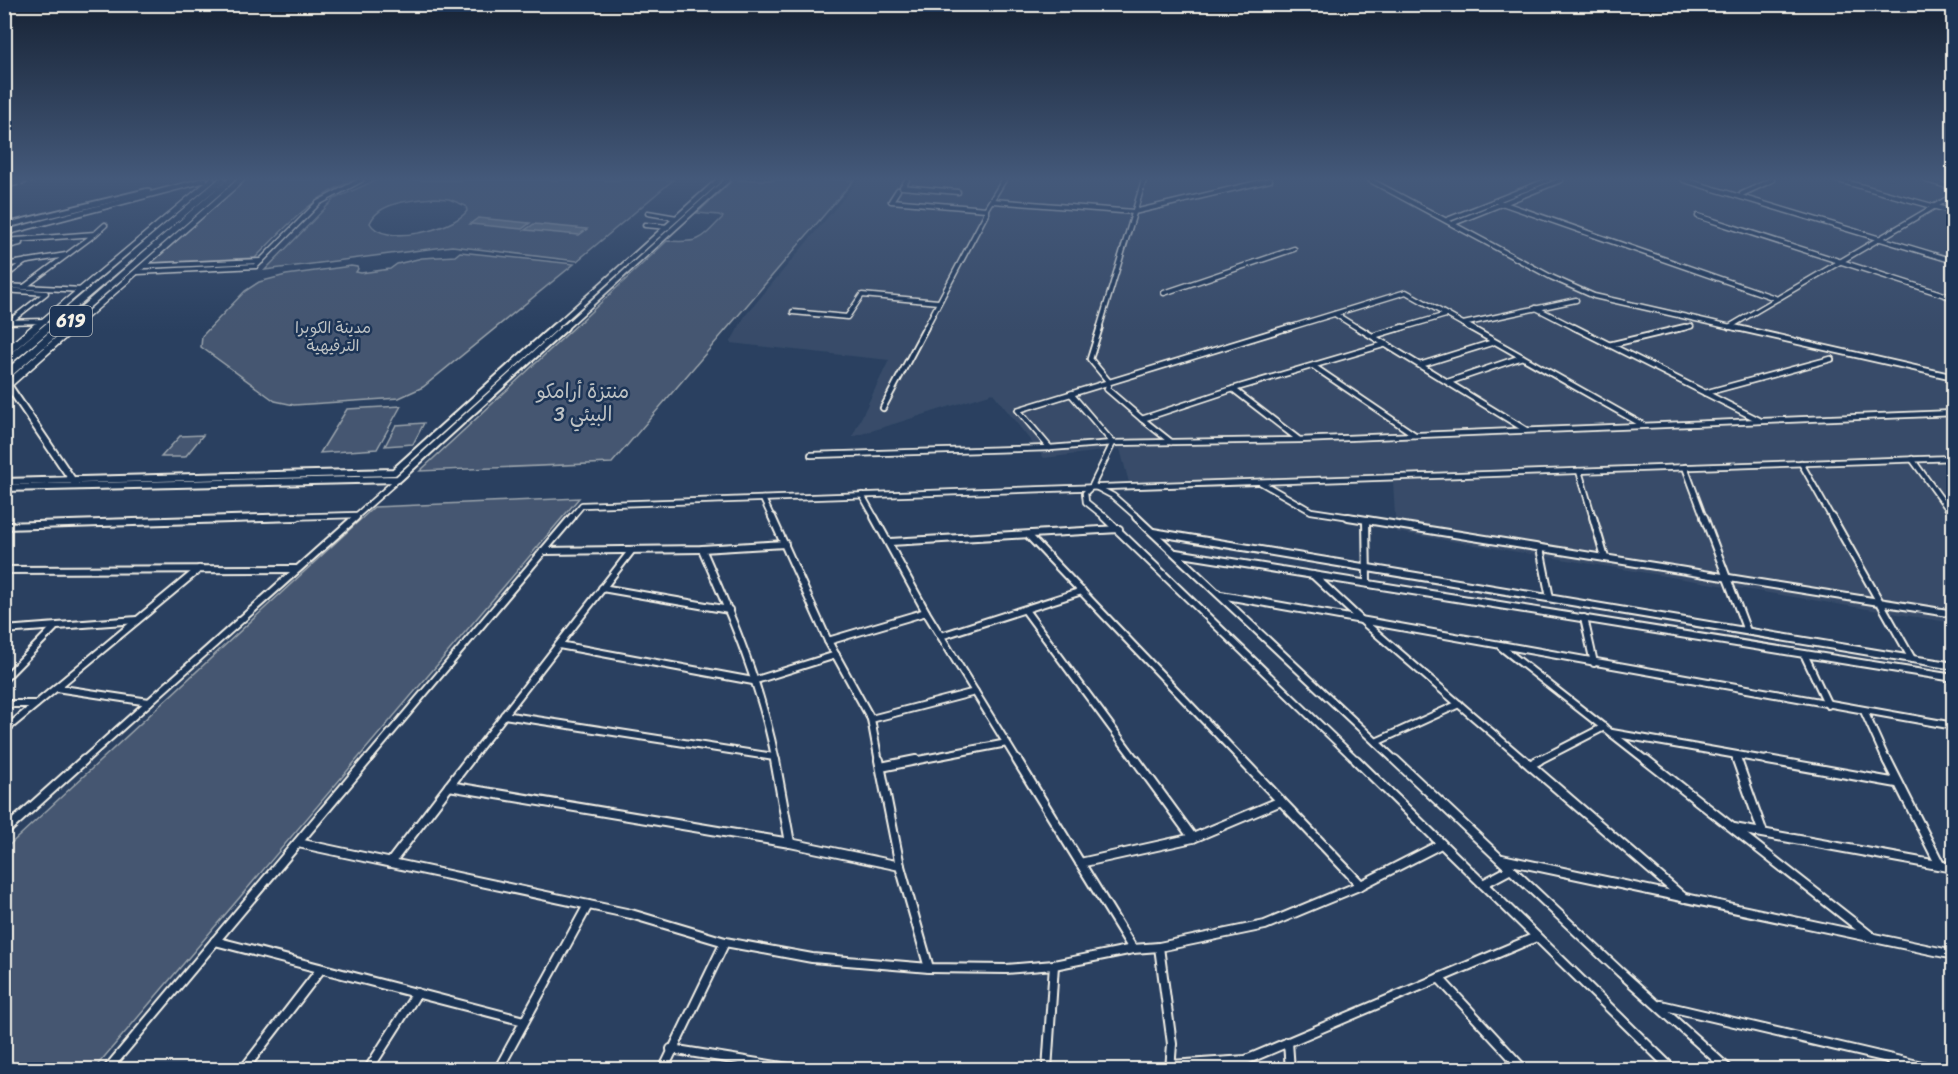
<svg xmlns="http://www.w3.org/2000/svg" width="1958" height="1074" font-family="Sriracha,'Playpen Sans Arabic',sans-serif">
  <style>
    .built { fill: #374c69 }
    .green { fill: #445771; stroke: #9ca4ac; stroke-width: 1.5; fill-rule: evenodd }
    .water { fill: #6a788a; stroke: #a1a8b0; stroke-width: 1.5 }
    .lines { fill: none; stroke-linecap: round; stroke-linejoin: round }
    .minor-far3-casing { stroke: #f4f1e8; stroke-width: 7 }
    .minor-far2-casing { stroke: #f4f1e8; stroke-width: 8 }
    .minor-far1-casing { stroke: #f4f1e8; stroke-width: 10 }
    .minor-casing { stroke: #f4f1e8; stroke-width: 12 }
    .tertiary-far1-casing { stroke: #f4f1e8; stroke-width: 8 }
    .tertiary-casing { stroke: #f4f1e8; stroke-width: 10 }
    .secondary-far1-casing { stroke: #f4f1e8; stroke-width: 8 }
    .secondary-casing { stroke: #f4f1e8; stroke-width: 10 }
    .motorway-far1-casing { stroke: #f4f1e8; stroke-width: 9 }
    .motorway-casing { stroke: #f4f1e8; stroke-width: 11 }
    .minor-far3 { stroke: #1d3557; stroke-width: 4 }
    .minor-far2 { stroke: #1d3557; stroke-width: 4.5 }
    .minor-far1 { stroke: #1d3557; stroke-width: 6 }
    .minor { stroke: #1d3557; stroke-width: 8 }
    .tertiary-far1 { stroke: #1d3557; stroke-width: 4.5 }
    .tertiary { stroke: #1d3557; stroke-width: 6 }
    .secondary-far1 { stroke: #1d3557; stroke-width: 5 }
    .secondary { stroke: #1d3557; stroke-width: 7 }
    .motorway-far1 { stroke: #1d3557; stroke-width: 6 }
    .motorway { stroke: #1d3557; stroke-width: 8 }
    .rail { stroke: #f4f1e8; stroke-width: 1.5; stroke-dasharray: 6 3; stroke-linecap: butt }
    .labels { text-anchor: middle; dominant-baseline: central; stroke-width: 5; stroke-linejoin: round; paint-order: stroke }
    .far-park-label { font-size: 16px; fill: #bfc3c4; stroke: #1d3557 }
    .shield { fill: #1d3557; stroke: #b4b9bc; stroke-width: 1.5 }
    .shield-label { font-size: 18px; font-weight: bold; fill: #f4f1e8 }
    .park-label { font-size: 20px; fill: #bfc3c4; stroke: #1d3557 }
  </style>
  <rect width="100%" height="100%" fill="#2a4060"/>
  <filter id="ink" filterUnits="userSpaceOnUse"><feTurbulence type="fractalNoise" baseFrequency=".0167" numOctaves="2"/><feDisplacementMap in="SourceGraphic" scale="12" xChannelSelector="R" yChannelSelector="G"/><feConvolveMatrix kernelMatrix="1 2 1 2 8 2 1 2 1" color-interpolation-filters="sRGB"/></filter>
  <g filter="url(#ink)">
    <!-- built -->
    <polygon class="built" points="859,180 1953,180 1953,623 1396,532 1393,482 1131,490 1120,449 1044,458 993,393 852,437 889,360 730,343 745,316"/>
    <!-- green -->
    <g class="green">
      <path d="M246 180H354C312 196 286 227 255 258L151 263Z"/>
      <path d="M376 180H673L577 261 452 246 265 270 334 199ZM435 198 449 199 466 206 467 211C453 230 382 247 370 223 379 201 415 200 435 198Z"/>
      <path d="M733 180H854L612 463 420 471 667 241C700 243 700 241 723 217L719 215 697 213Z"/>
      <polygon points="460,252 574,264 423,387 399,398 294,405 275,401 201,347 202,336 245,291 259,282 286,275 351,266 357,267 358,269 356,272 361,273 390,269 397,264 422,258 455,256"/>
      <polygon points="401,406 377,449 320,453 347,409"/>
      <polygon points="424,423 413,444 385,446 396,425"/>
      <polygon points="203,435 185,457 161,457 180,436"/>
      <polygon points="579,498 94,1069 5,1069 5,849 374,507"/>
    </g>
    <!-- water -->
    <g class="water">
      <polygon points="478,218 530,223 522,229 470,224"/>
      <polygon points="534,224 587,229 579,235 525,230"/>
    </g>
    <g class="lines">
      <!-- minor-far3 casing -->
      <g class="minor-far3-casing">
        <g id="minor-far3">
          <polyline points="907,180 902,187 958,192"/>
          <polyline points="1370,180 1551,277 1594,296 1740,329"/>
          <polyline points="1684,180 1954,261"/>
          <polyline points="1838,180 1954,212"/>
          <polyline points="1926,180 1954,188"/>
          <polyline points="898,190 891,201 986,209"/>
          <polyline points="1742,194 1772,180"/>
          <polyline points="993,201 1134,212 1270,180"/>
          <polyline points="1496,201 1775,298"/>
          <polyline points="648,213 677,218"/>
          <polyline points="1698,216 1954,298"/>
          <polyline points="1447,220 1548,180"/>
          <polyline points="1454,223 1561,180"/>
          <polyline points="645,225 668,227"/>
          <polyline points="95,234 105,225"/>
          <polyline points="4,241 95,234 24,287"/>
          <polyline points="4,247 20,243"/>
          <polyline points="4,265 66,255"/>
          <polyline points="144,266 261,261"/>
          <polyline points="138,272 256,266 318,203 361,180"/>
          <polyline points="4,277 26,261"/>
          <polyline points="4,286 83,290"/>
          <polyline points="4,290 46,293 4,326"/>
          <polyline points="1164,293 1294,249"/>
          <polyline points="1536,308 1577,329"/>
          <polyline points="793,312 847,317 862,295 938,302"/>
          <polyline points="1335,314 1359,329"/>
          <polyline points="4,322 45,321"/>
          <polyline points="1463,324 1576,300"/>
          <polyline points="1729,327 1954,195"/>
          <polyline points="925,329 986,214 986,209 1004,180"/>
          <polyline points="1099,329 1144,180"/>
          <polyline points="1285,329 1406,292 1472,329"/>
          <polyline points="1398,329 1446,315"/>
          <polyline points="1679,329 1691,326"/>
        </g>
      </g>
      <!-- minor-far2 casing -->
      <g class="minor-far2-casing">
        <g id="minor-far2">
          <polyline points="1100,327 1090,359 1109,382 1107,389 1142,419"/>
          <polyline points="1357,327 1526,430"/>
          <polyline points="1469,327 1643,425"/>
          <polyline points="1574,327 1759,420"/>
          <polyline points="1733,327 1954,377"/>
          <polyline points="1373,336 1403,327"/>
          <polyline points="1609,345 1685,327"/>
          <polyline points="1420,365 1494,342"/>
          <polyline points="1313,366 1415,435"/>
          <polyline points="1448,382 1522,357"/>
          <polyline points="1233,389 1298,439"/>
          <polyline points="1705,393 1831,359"/>
          <polyline points="1071,394 1113,443 1092,486 1085,493 1086,502 1106,518"/>
          <polyline points="883,408 926,327"/>
          <polyline points="1171,442 1142,419 1233,389 1386,344"/>
          <polyline points="1050,448 1018,410 1290,327"/>
          <polyline points="811,455 1050,448 1113,443 1299,440 1954,413"/>
          <polyline points="1912,459 1954,517"/>
          <polyline points="1801,463 1832,518"/>
          <polyline points="1685,467 1704,518"/>
          <polyline points="1579,471 1593,518"/>
          <polyline points="1260,482 1311,511 1357,518"/>
          <polyline points="1094,486 1113,496 1138,518"/>
          <polyline points="862,495 875,518"/>
          <polyline points="763,499 772,518"/>
          <polyline points="249,518 357,515"/>
          <polyline points="354,518 398,479"/>
          <polyline points="571,518 582,505 1954,458"/>
        </g>
      </g>
      <!-- minor-far1 casing -->
      <g class="minor-far1-casing">
        <g id="minor-far1">
          <polyline points="772,517 828,641 871,719 879,762"/>
          <polyline points="874,517 926,612 1018,762"/>
          <polyline points="1104,517 1358,762"/>
          <polyline points="1136,517 1397,762"/>
          <polyline points="1348,517 1954,614"/>
          <polyline points="1593,517 1605,558"/>
          <polyline points="1704,517 1747,631"/>
          <polyline points="1832,517 1912,659"/>
          <polyline points="1366,520 1367,583"/>
          <polyline points="4,526 297,517"/>
          <polyline points="1153,532 1954,666"/>
          <polyline points="1028,535 1244,762"/>
          <polyline points="890,542 1119,529"/>
          <polyline points="1540,548 1550,598"/>
          <path d="M702 549C732 617 762 688 776 762"/>
          <polyline points="543,551 702,549 785,544"/>
          <polyline points="1176,553 1954,678"/>
          <polyline points="4,570 296,569"/>
          <polyline points="1313,575 1360,619 1526,762"/>
          <polyline points="602,588 729,610"/>
          <polyline points="1221,595 1954,726"/>
          <polyline points="1025,610 1137,762"/>
          <polyline points="1584,618 1594,663"/>
          <polyline points="4,630 137,620"/>
          <polyline points="941,636 1082,591"/>
          <polyline points="828,641 926,612"/>
          <polyline points="559,645 753,681 836,655"/>
          <polyline points="1501,647 1648,762"/>
          <polyline points="1804,654 1828,705"/>
          <polyline points="4,679 54,628"/>
          <polyline points="56,688 149,702"/>
          <polyline points="4,704 36,704"/>
          <polyline points="1864,711 1887,762"/>
          <polyline points="504,715 774,757"/>
          <polyline points="871,719 975,692"/>
          <polyline points="4,731 199,569"/>
          <polyline points="1612,733 1777,762"/>
          <polyline points="1376,742 1459,704"/>
          <polyline points="1735,755 1737,762"/>
          <polyline points="82,762 356,517"/>
          <polyline points="366,762 572,517"/>
          <polyline points="468,762 632,550"/>
          <polyline points="908,762 1007,743"/>
          <polyline points="1536,762 1604,727"/>
        </g>
      </g>
      <!-- minor casing -->
      <g class="minor-casing">
        <g id="minor">
          <polyline points="775,760 790,843"/>
          <polyline points="879,760 900,866 929,968"/>
          <polyline points="1017,760 1133,949"/>
          <polyline points="1136,760 1193,838"/>
          <polyline points="1242,760 1361,885"/>
          <polyline points="1356,760 1673,1070"/>
          <polyline points="1395,760 1620,972 1729,1070"/>
          <polyline points="1524,760 1684,898"/>
          <polyline points="1646,760 1873,938"/>
          <polyline points="1737,760 1763,833"/>
          <polyline points="1768,760 1897,783"/>
          <polyline points="1887,760 1940,865"/>
          <polyline points="1530,765 1539,760"/>
          <polyline points="881,767 916,760"/>
          <polyline points="449,786 790,843 900,866"/>
          <polyline points="1734,828 1954,868"/>
          <polyline points="4,832 84,760"/>
          <polyline points="298,843 631,914 725,942 812,958 929,968 1006,969 1054,965 1133,949 1159,947 1265,925 1361,885 1441,844"/>
          <polyline points="1502,859 1954,955"/>
          <polyline points="390,863 469,760"/>
          <polyline points="1080,863 1193,838 1281,801"/>
          <polyline points="1483,884 1511,869"/>
          <polyline points="215,941 524,1021"/>
          <polyline points="1159,947 1172,1044 1170,1070"/>
          <polyline points="1439,978 1524,1070"/>
          <polyline points="1661,1005 1939,1070"/>
          <polyline points="1288,1042 1290,1070"/>
          <polyline points="671,1049 801,1070"/>
          <polyline points="1889,1059 1901,1070"/>
          <polyline points="1171,1065 1246,1060 1536,937"/>
          <polyline points="107,1070 367,760"/>
          <polyline points="243,1070 321,969"/>
          <polyline points="368,1070 417,993"/>
          <polyline points="498,1070 588,905"/>
          <polyline points="663,1070 725,942"/>
          <polyline points="1047,1070 1054,965"/>
        </g>
      </g>
      <!-- tertiary-far1 casing -->
      <g class="tertiary-far1-casing">
        <g id="tertiary-far1">
          <polyline points="4,226 148,191"/>
          <polyline points="4,233 205,180"/>
          <polyline points="553,329 719,180"/>
          <polyline points="563,329 727,180"/>
        </g>
      </g>
      <!-- tertiary casing -->
      <g class="tertiary-casing">
        <g id="tertiary">
          <polyline points="8,385 75,484"/>
          <polyline points="4,482 394,472 555,327"/>
          <polyline points="4,488 398,479 565,327"/>
        </g>
      </g>
      <!-- secondary-far1 casing -->
      <g class="secondary-far1-casing">
        <g id="secondary-far1">
          <polyline points="34,329 212,180"/>
          <polyline points="71,329 241,180"/>
        </g>
      </g>
      <!-- secondary casing -->
      <g class="secondary-casing">
        <g id="secondary">
          <polyline points="4,354 36,327"/>
          <polyline points="4,388 73,327"/>
        </g>
      </g>
      <!-- motorway-far1 casing -->
      <g class="motorway-far1-casing">
        <g id="motorway-far1">
          <polyline points="46,329 222,180"/>
          <polyline points="60,329 231,180"/>
        </g>
      </g>
      <!-- motorway casing -->
      <g class="motorway-casing">
        <g id="motorway">
          <polyline points="4,364 48,327"/>
          <polyline points="4,377 61,327"/>
        </g>
      </g>
      <!-- minor-far3 -->
      <use href="#minor-far3" class="minor-far3"/>
      <!-- minor-far2 -->
      <use href="#minor-far2" class="minor-far2"/>
      <!-- minor-far1 -->
      <use href="#minor-far1" class="minor-far1"/>
      <!-- minor -->
      <use href="#minor" class="minor"/>
      <!-- tertiary-far1 -->
      <use href="#tertiary-far1" class="tertiary-far1"/>
      <!-- tertiary -->
      <use href="#tertiary" class="tertiary"/>
      <!-- secondary-far1 -->
      <use href="#secondary-far1" class="secondary-far1"/>
      <!-- secondary -->
      <use href="#secondary" class="secondary"/>
      <!-- motorway-far1 -->
      <use href="#motorway-far1" class="motorway-far1"/>
      <!-- motorway -->
      <use href="#motorway" class="motorway"/>
      <!-- rail -->
      <polyline class="rail" points="4,189 40,180"/>
    </g>
  </g>
  <!-- sky -->
  <linearGradient id="sky" x2="0" y2="1"><stop stop-color="#172335"/><stop offset="0.54" stop-color="#44597a"/><stop offset="1" stop-color="#44597a" stop-opacity="0"/></linearGradient>
  <rect width="1958" height="331" fill="url(#sky)"/>
  <g class="labels">
    <!-- far-park labels -->
    <g class="far-park-label">
      <text x="333" y="327">مدينة الكوبرا<tspan x="333" dy="18">الترفيهية</tspan></text>
    </g>
    <!-- shield labels -->
    <rect class="shield" x="50" y="306" width="42" height="30" rx="4.5"/>
    <g class="shield-label">
      <text x="71" y="321">619</text>
    </g>
    <!-- park labels -->
    <g class="park-label">
      <text x="583" y="391">منتزة أرامكو<tspan x="583" dy="23">البيئي 3</tspan></text>
    </g>
  </g>
  <!-- margin -->
  <rect width="1958" height="1074" fill="none" stroke="#1d3557" stroke-width="24"/>
  <rect x="12" y="12" width="1934" height="1050" fill="none" stroke="#f4f1e8" stroke-width="2" filter="url(#ink)"/>
</svg>
